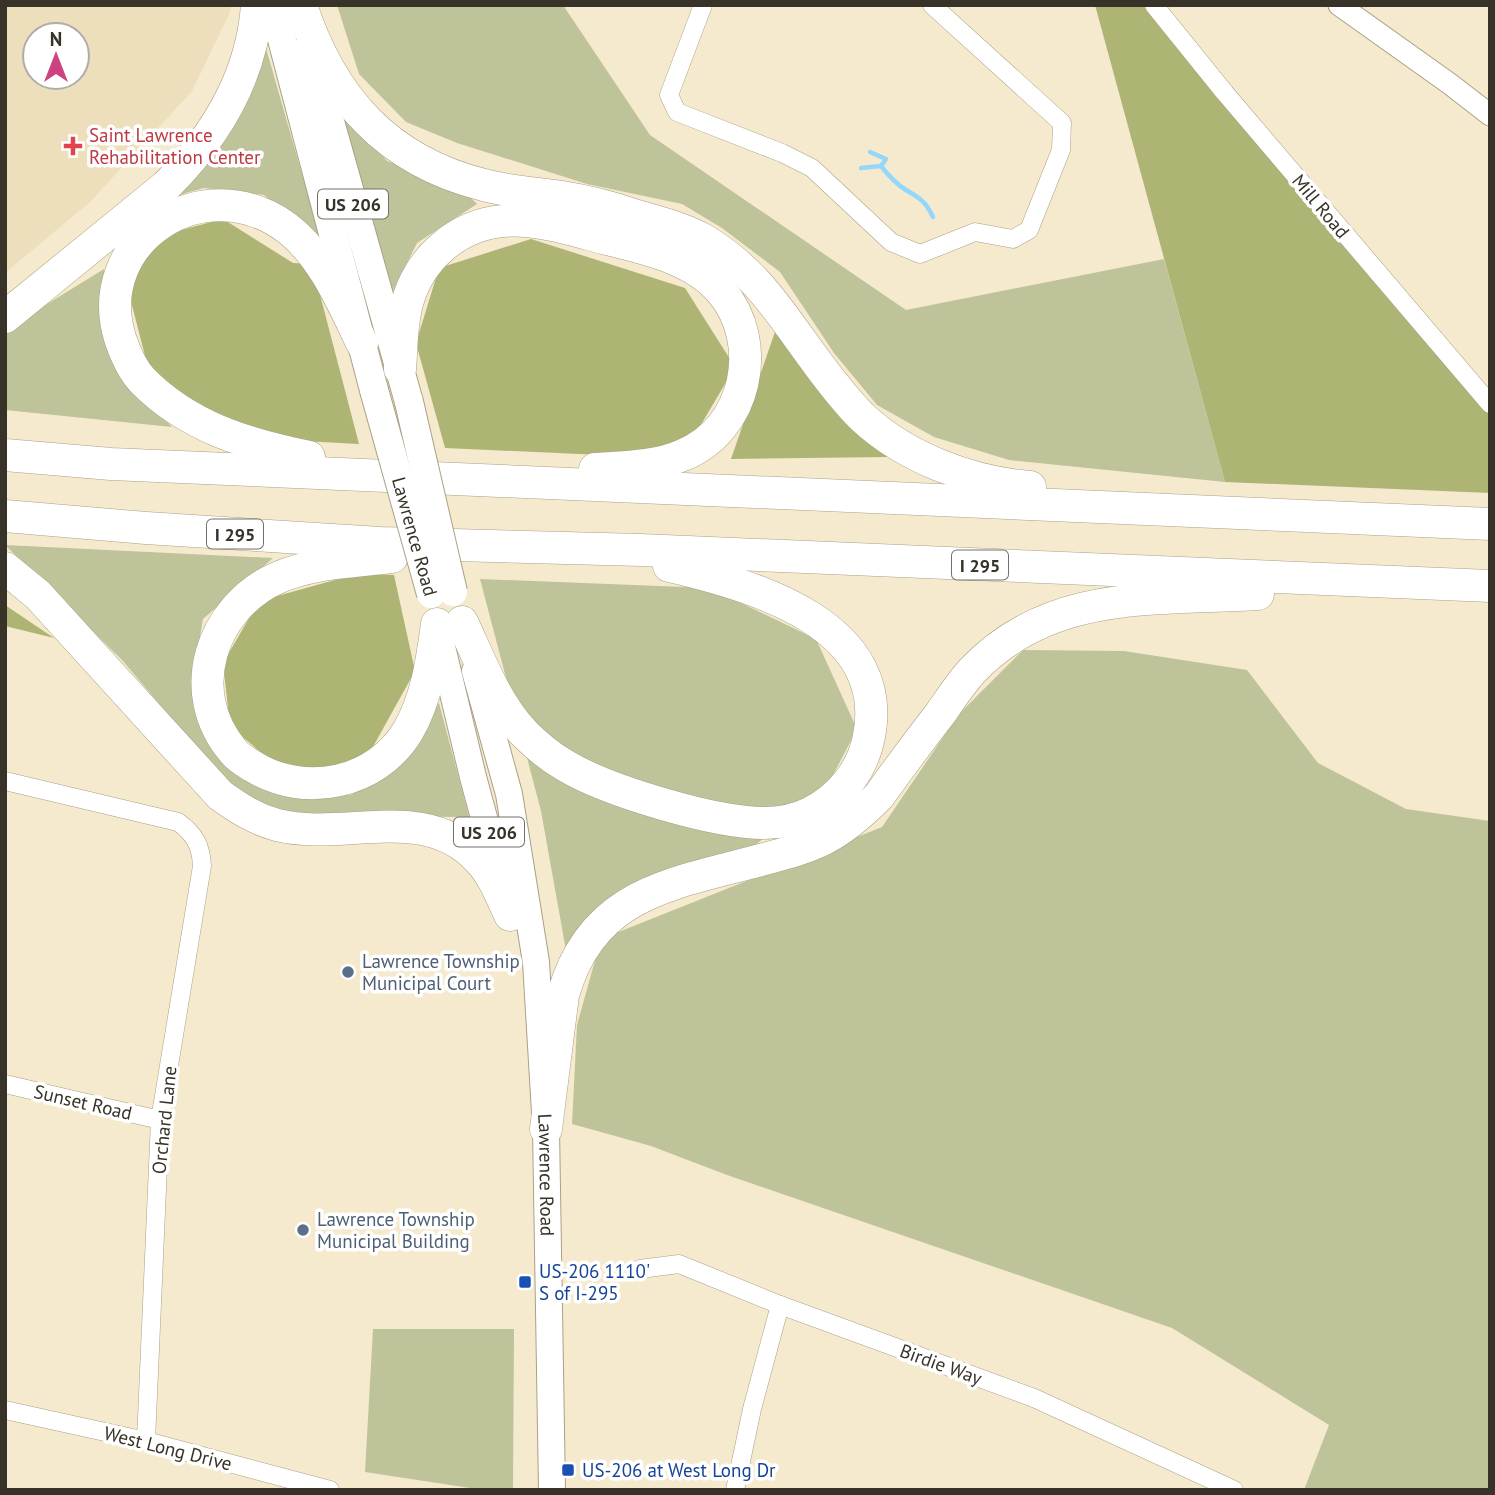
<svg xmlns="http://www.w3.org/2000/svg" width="1495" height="1495" font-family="'PT Sans',sans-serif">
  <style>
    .built { fill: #eddfbb; fill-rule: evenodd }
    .green { fill: #bfc39a }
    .forest { fill: #aeb474 }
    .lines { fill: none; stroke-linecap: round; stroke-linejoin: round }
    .stream { stroke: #93d8fb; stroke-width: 4.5 }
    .minor-casing { stroke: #aaa085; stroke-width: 19 }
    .tertiary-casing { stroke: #aaa085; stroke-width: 23 }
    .primary-casing { stroke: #aaa085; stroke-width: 28 }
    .trunk-casing { stroke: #aaa085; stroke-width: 30 }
    .motorway-casing { stroke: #aaa085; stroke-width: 33 }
    .minor { stroke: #fff; stroke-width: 18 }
    .tertiary { stroke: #fff; stroke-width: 21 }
    .primary { stroke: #fff; stroke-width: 26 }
    .trunk { stroke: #fff; stroke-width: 28 }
    .motorway { stroke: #fff; stroke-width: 32 }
    .trunk-bridge-casing { stroke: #aaa085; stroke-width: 30; stroke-linecap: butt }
    .trunk-bridge { stroke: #fff; stroke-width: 28 }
    .health-dot { fill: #e0444e; stroke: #fff; stroke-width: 2.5 }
    .service-dot { fill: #5c6f8a; stroke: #fff; stroke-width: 2.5 }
    .transit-dot { fill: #1a4fb4; stroke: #fff; stroke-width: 2.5 }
    .labels { text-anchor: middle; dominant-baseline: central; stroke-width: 7; stroke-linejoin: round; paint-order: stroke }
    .shield { fill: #fff; stroke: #747068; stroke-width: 2 }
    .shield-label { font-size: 18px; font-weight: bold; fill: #383328 }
    .health-label { font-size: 19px; fill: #be3a42; stroke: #fff; text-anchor: start }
    .street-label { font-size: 19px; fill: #383328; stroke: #fff }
    .service-label { font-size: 19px; fill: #4e5e75; stroke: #fff; text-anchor: start }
    .transit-label { font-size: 19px; fill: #164399; stroke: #fff; text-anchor: start }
  </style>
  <rect width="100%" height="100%" fill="#f6eace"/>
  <!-- built -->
  <path class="built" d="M5 5H231L230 12 192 91 90 202 5 273ZM35 35H77V77H35Z"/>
  <!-- green -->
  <g class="green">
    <polygon points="337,5 563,5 650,135 906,310 1164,259 1225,482 1009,460 934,437 877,405 834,353 780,272 722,228 682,204 587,184 457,143 406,122 359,74"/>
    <polygon points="264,41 321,241 264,195 204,188 164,199"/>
    <polygon points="337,107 387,161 461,188 477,204 417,243 390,297"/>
    <polygon points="104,269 114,367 172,427 5,410 5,330"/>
    <polygon points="5,545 273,558 203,619 191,689 222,757 271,788 350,795 390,768 439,703 469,817 287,816 234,792 122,660"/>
    <polygon points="480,579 710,588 816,639 857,729 831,779 742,857 567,956 541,811"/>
    <polygon points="1023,650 1124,651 1247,670 1318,763 1406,809 1490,821 1490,1490 1304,1490 1329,1425 1172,1328 727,1175 651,1146 572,1124 577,1025 601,939 882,827 959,714"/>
    <polygon points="373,1329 514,1329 513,1490 483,1490 365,1472"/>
  </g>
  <!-- forest -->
  <g class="forest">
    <polygon points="1095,5 1149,5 1490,414 1490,493 1225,482"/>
    <polygon points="223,219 293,263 312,264 359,444 245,438 151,379 126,282 158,236"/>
    <polygon points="531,239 685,288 735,367 689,445 667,458 445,448 416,343 439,268"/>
    <polygon points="776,329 889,457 731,459"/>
    <polygon points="339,573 394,575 415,671 364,763 285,773 230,726 223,663 259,601 342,578"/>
    <polygon points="5,605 54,638 5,626"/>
  </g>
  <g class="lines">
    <!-- stream -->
    <g class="stream">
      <polyline points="870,152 886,159 881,166"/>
      <path d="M861 168 881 166C888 175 896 184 906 190 920 198 926 202 933 217"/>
    </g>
    <!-- minor casing -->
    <g class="minor-casing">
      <g id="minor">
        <polyline points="703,5 669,95 677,112 782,153 812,168 891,242 920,254 975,232 1013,239 1029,230 1061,150 1062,123 932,5"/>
        <polyline points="1154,5 1225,93 1490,404"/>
        <path d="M5 781 178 822C195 834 201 846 202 866L160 1120 146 1441"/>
        <polyline points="5,1084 160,1120"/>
        <polyline points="640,1269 679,1264 780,1305 1034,1398 1234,1490"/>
        <polyline points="5,1410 146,1441 330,1490"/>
        <polyline points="735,1490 752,1409 780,1305"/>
      </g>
    </g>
    <!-- tertiary casing -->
    <g class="tertiary-casing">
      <polyline id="tertiary" points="1339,5 1450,84 1490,115"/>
    </g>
    <!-- primary casing -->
    <g class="primary-casing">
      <g id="primary">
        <polyline points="438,630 473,777 503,888"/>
        <path id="s1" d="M475 671 509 794 536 962 546 1129 552 1490"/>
      </g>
    </g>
    <!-- trunk casing -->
    <g class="trunk-casing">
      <g id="trunk">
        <polyline points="273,5 374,390"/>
        <polyline points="309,47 409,402"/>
      </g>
    </g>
    <!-- motorway casing -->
    <g class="motorway-casing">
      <g id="motorway">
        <path d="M301 5C331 98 387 161 484 185 509 192 537 193 562 197 587 201 611 207 634 215 657 222 683 228 704 240 760 274 783 318 821 368 833 384 847 402 862 417 906 458 970 482 1030 487"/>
        <path d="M5 317 166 186C215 137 252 76 257 5"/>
        <path d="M400 369C402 346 401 322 408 300 421 257 458 225 503 221 537 218 575 231 607 239 647 249 694 259 721 291 765 343 747 429 683 455 656 467 624 467 595 469"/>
        <polyline points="5,455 111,464 1490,524"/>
        <path d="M309 457C246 444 188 427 142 380 131 368 125 353 120 338 90 240 204 166 287 228 323 255 343 304 362 343"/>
        <polyline points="5,516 146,528 380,543 641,550 1490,586"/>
        <path d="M392 557C355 562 312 562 277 578 211 608 183 692 233 751 238 758 246 762 254 767 305 798 376 784 408 731 427 698 432 661 437 624"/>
        <path d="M5 568 38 595 220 795C238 808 255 819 277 825 344 842 424 801 478 859 493 874 501 896 510 915"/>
        <path d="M462 622C480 660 495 702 524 733 537 746 550 757 566 766 608 791 715 823 764 823 779 823 796 820 810 813 839 799 861 772 868 741 895 625 753 585 669 566"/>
        <path d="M546 1129 563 995C593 889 676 884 768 858 787 853 806 848 824 839 845 828 862 813 879 796 899 768 919 741 940 714 950 700 960 684 972 671 1049 589 1155 600 1258 594"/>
      </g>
    </g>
    <!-- minor -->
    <use href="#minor" class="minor"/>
    <!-- tertiary -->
    <use href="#tertiary" class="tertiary"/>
    <!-- primary -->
    <use href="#primary" class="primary"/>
    <!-- trunk -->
    <use href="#trunk" class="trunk"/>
    <!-- motorway -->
    <use href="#motorway" class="motorway"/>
    <!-- trunk-bridge casing -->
    <g class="trunk-bridge-casing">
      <g id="trunk-bridge">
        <path id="s2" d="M374 390 431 594"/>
        <polyline points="409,402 453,592"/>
      </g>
    </g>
    <!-- trunk-bridge -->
    <use href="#trunk-bridge" class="trunk-bridge"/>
  </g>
  <!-- markers -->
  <path class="health-dot" d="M69.5 135.5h7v7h7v7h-7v7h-7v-7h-7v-7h7z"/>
  <g class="service-dot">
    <circle cx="348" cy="972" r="7"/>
    <circle cx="303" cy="1230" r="7"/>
  </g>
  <g class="transit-dot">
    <rect x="518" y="1275" width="14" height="14" rx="3.5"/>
    <rect x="561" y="1463" width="14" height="14" rx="3.5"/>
  </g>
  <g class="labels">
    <!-- shield labels -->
    <g class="shield">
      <rect x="318" y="189.5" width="70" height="29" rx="5"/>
      <rect x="207" y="519.5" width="56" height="29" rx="5"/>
      <rect x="952" y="550.5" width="56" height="29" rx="5"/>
      <rect x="454" y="817.5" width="70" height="29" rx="5"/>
    </g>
    <g class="shield-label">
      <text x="353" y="204">US 206</text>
      <text x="235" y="534">I 295</text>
      <text x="980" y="565">I 295</text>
      <text x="489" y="832">US 206</text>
    </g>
    <!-- health labels -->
    <g class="health-label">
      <text x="89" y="135">Saint Lawrence<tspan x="89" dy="22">Rehabilitation Center</tspan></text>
    </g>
    <!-- street labels -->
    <g class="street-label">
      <text transform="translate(1321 206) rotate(50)">Mill Road</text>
      <text stroke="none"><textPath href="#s2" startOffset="152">Lawrence Road</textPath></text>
      <text transform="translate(83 1102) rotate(13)">Sunset Road</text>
      <text transform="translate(164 1120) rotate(-84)">Orchard Lane</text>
      <text stroke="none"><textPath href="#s1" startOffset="511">Lawrence Road</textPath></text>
      <text transform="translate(941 1364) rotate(20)">Birdie Way</text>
      <text transform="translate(168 1448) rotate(14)">West Long Drive</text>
    </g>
    <!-- service labels -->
    <g class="service-label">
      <text x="362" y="961">Lawrence Township<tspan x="362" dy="22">Municipal Court</tspan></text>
      <text x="317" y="1219">Lawrence Township<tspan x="317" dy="22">Municipal Building</tspan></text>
    </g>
    <!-- transit labels -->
    <g class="transit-label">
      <text x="539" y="1271">US-206 1110'<tspan x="539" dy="22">S of I-295</tspan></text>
      <text x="582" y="1470">US-206 at West Long Dr</text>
    </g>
  </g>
  <!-- border -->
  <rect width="1495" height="1495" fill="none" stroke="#383328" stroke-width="14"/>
  <!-- north arrow -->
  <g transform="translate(56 56)"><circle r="33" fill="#ffffff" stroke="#afada9" stroke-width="2"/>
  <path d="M0-5L12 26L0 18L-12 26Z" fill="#cc437f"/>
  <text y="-10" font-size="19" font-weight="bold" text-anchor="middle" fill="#383328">N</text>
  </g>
</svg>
